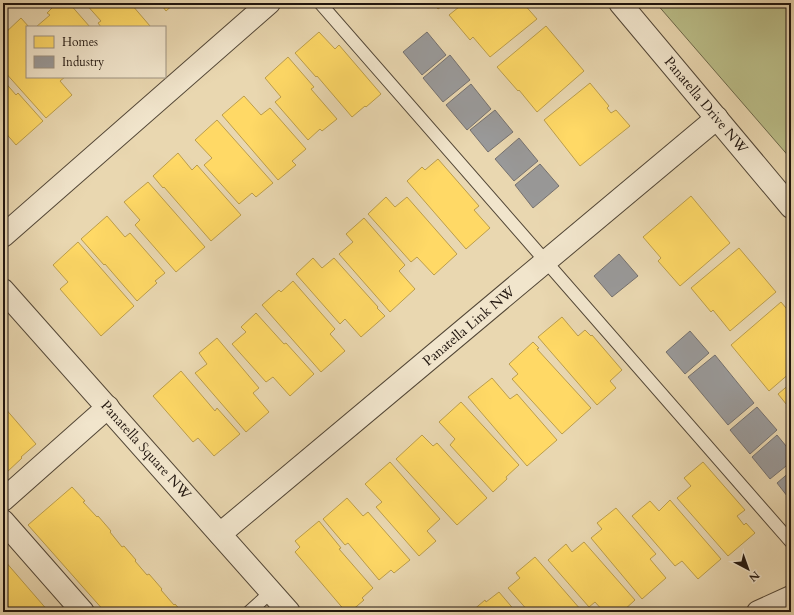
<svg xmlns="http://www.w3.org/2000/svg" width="794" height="615" font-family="Cardo,serif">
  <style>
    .green { fill: #babd88; stroke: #6d694b }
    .homes { fill: #ffd966; stroke: #bc9e4c }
    .industry { fill: #999; stroke: #75716f }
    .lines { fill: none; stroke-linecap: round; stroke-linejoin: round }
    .service-casing { stroke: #524636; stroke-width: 14 }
    .minor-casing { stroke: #524636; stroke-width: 24 }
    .service { stroke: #f1e5cc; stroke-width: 12 }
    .minor { stroke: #f1e5cc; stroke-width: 22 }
    .labels { text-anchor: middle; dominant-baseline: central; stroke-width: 4; stroke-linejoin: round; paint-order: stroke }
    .street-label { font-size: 14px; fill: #20150e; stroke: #f1e5cc }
  </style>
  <rect width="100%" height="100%" fill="#e9d7b0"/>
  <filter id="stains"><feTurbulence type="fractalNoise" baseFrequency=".005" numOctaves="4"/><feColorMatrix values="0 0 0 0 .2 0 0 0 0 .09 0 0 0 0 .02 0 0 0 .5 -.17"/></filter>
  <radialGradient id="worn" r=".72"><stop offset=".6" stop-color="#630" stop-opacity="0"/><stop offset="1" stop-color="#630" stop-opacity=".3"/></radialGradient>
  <!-- green -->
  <polygon class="green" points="656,3 791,3 791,159"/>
  <!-- homes -->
  <g class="homes">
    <polygon points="57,3 69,3 90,27 36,27 50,15 47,13"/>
    <polygon points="85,3 135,3 132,5 150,26 149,27 101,27 98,23 101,21"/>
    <polygon points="160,3 175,3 166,11"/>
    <polygon points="433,3 446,3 438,9"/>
    <polygon points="464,3 523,3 537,19 490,57 473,37 470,40 449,15"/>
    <polygon points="21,18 29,27 27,27 27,77 65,77 60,81 72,95 46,118 3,70 3,35"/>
    <polygon points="546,26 584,71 537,112 519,90 518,91 497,67"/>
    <polygon points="319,32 335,49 339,45 381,94 366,107 365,106 352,117 317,76 316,77 295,53"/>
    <polygon points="288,57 314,87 311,89 337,119 322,131 320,129 308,140 275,102 281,97 265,78"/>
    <polygon points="3,80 16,95 18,93 43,121 16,145 3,130"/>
    <polygon points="590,83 609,106 607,108 611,113 616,110 630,126 580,166 544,120"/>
    <polygon points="244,96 261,115 270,108 306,149 292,161 296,165 278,180 222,115"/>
    <polygon points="217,120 273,183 256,197 252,193 239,204 204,165 212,158 195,140"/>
    <polygon points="178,153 192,170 197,165 241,215 211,241 164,187 163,188 153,176"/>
    <polygon points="438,159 479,206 474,210 490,228 466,249 407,181 422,167 425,170"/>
    <polygon points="148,182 205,247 176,272 135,225 140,220 124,202"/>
    <polygon points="691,196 730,243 680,286 658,261 661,258 643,237"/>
    <polygon points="386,197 395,207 407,197 457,254 434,275 417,257 411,262 368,214"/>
    <polygon points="107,216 125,237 130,233 165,273 155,281 157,283 137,301 105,264 104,265 81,239"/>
    <polygon points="364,218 405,265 399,271 415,289 390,312 339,254 353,242 346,234"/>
    <polygon points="78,242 134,306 101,336 60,289 68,282 53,265"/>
    <polygon points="739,248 776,292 730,331 713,310 711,312 691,288"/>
    <polygon points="313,258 322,268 334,258 378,307 377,308 385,316 361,337 345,319 340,324 296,274"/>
    <polygon points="293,281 335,329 330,334 345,351 321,372 262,305 279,290 281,292"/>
    <polygon points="781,302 791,314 791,372 769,391 731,345"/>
    <polygon points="256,313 284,344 286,343 314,374 290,396 273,377 266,382 232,344 246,332 241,327"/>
    <polygon points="562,317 578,336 585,330 591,336 592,335 622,370 610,381 616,388 597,405 538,337"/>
    <polygon points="217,338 259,388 253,393 269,412 246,432 195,373 207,364 199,353"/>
    <polygon points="533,342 539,348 537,349 591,408 562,434 512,379 518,374 509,364"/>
    <polygon points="181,371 215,411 217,408 240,434 214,456 198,438 193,442 153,396"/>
    <polygon points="492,378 510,399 517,394 557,440 527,466 468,397"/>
    <polygon points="791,383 791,410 778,394"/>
    <polygon points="461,402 519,465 506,477 507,479 493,492 450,445 455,439 439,422"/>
    <polygon points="4,407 36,444 21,457 22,458 7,472 5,470 3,472 3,408"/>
    <polygon points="422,435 433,446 437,443 487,498 457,525 396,459"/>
    <polygon points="390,462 440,519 427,531 436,541 419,556 376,507 382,502 365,484"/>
    <polygon points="703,462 745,510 737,516 744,525 746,523 755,533 728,556 677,498 691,486 684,478"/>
    <polygon points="72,487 85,501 83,502 97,517 98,516 111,531 110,532 122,547 124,546 136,560 135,561 147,575 149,574 162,589 161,590 174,605 175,604 182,612 105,612 28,525"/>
    <polygon points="347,498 363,516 368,512 410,560 394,573 391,570 379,580 348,543 345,545 323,519"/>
    <polygon points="670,500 721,559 698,579 682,561 675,566 632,516 650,501 659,511"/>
    <polygon points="616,508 656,554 650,559 666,578 642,599 591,538 602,529 597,523"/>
    <polygon points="319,521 341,548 339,549 373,588 362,598 364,600 350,612 346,612 295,552 300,547 295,541"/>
    <polygon points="584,542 635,600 622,612 604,612 595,602 589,607 548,560 566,544 572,552"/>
    <polygon points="535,557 581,610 579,612 529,612 508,588 520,578 516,573"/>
    <polygon points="4,560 49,612 3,612 3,562"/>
    <polygon points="499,592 516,612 471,612 485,600 486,602"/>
  </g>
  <!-- industry -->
  <g class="industry">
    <polygon points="427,32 446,55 422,75 403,52"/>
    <polygon points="450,55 470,80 443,102 423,78"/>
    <polygon points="471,84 491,109 467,130 446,105"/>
    <polygon points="495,110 513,132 488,152 470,130"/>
    <polygon points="519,138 538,161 514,181 495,159"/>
    <polygon points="540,164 559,186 533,208 515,185"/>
    <polygon points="619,254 638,276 612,297 594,276"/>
    <polygon points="690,331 709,353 685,374 666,352"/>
    <polygon points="715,355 754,403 728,425 688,377"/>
    <polygon points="757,407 777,430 750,454 730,430"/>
    <polygon points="777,435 791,452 791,462 770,479 752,457"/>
    <polygon points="791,471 791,501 777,483"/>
  </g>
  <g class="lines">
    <!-- service casing -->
    <g class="service-casing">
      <g id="service">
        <polyline points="320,3 791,542"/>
        <polyline points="249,612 271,592"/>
      </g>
    </g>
    <!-- minor casing -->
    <g class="minor-casing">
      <g id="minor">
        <polyline points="620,3 791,207"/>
        <polyline points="3,236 269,3"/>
        <polyline points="3,290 289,612"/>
        <polyline points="3,500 108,407"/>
        <polyline points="3,521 83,612"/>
        <polyline points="220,534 717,118"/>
        <polyline points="758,612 791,597"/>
      </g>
    </g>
    <!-- service -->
    <use href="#service" class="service"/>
    <!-- minor -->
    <use href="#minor" class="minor"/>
  </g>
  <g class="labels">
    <!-- street labels -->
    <g class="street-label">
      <text transform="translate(706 105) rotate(50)">Panatella Drive NW</text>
      <text transform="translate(469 326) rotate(-40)">Panatella Link NW</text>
      <text transform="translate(146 450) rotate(48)">Panatella Square NW</text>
    </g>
  </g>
  <!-- margin -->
  <rect width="794" height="615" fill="none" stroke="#e9d7b0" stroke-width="16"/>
  <rect x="4" y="4" width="786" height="607" fill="none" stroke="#20150e" stroke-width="2"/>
  <rect x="8" y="8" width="778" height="599" fill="none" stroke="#20150e"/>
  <!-- legend -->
  <rect x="26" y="26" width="140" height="52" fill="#f1e5cc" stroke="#9d9280"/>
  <rect x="34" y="36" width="20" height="12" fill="#ffd966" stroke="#9d9280"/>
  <text x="62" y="46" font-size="12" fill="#20150e">Homes</text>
  <rect x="34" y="56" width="20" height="12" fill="#999999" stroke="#9d9280"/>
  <text x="62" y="66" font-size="12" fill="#20150e">Industry</text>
  <!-- north arrow -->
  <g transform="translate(748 569) rotate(139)" stroke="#f1e5cc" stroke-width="3" paint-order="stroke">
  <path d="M0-3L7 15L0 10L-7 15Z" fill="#20150e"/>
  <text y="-6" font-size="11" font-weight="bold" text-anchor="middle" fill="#20150e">N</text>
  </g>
  <rect width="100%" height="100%" filter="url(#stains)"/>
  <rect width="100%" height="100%" fill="url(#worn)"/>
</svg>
